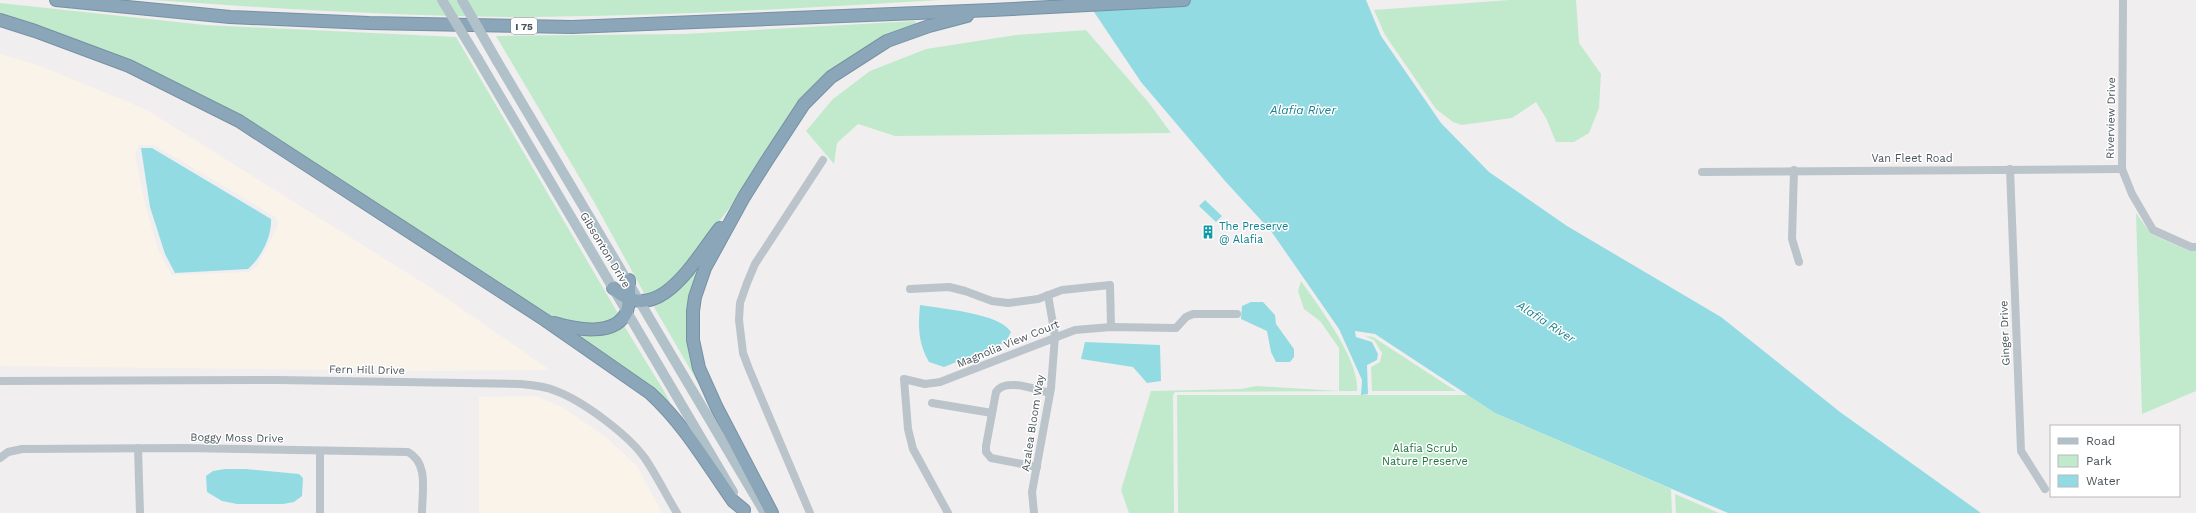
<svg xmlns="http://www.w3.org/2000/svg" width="2196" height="513" font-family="'Work Sans',sans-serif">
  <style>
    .commercial { fill: #faf3e9; fill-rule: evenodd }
    .green { fill: #c1eacc }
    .water { fill: #93dbe3 }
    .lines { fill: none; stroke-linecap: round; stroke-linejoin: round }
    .highway-casing { stroke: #7691a4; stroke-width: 14 }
    .minor { stroke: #bbc4ca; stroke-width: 8 }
    .major { stroke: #b1c1ca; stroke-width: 10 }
    .highway { stroke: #8ba6b8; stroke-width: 12 }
    .major-bridge { stroke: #b1c1ca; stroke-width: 10 }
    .labels { text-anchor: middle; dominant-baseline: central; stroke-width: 3; stroke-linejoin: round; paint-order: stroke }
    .shield { fill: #fff; stroke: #7f878c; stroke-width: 1 }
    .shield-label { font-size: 10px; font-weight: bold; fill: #48535a }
    .street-label { font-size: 11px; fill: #48535a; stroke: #fff }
    .culture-label { font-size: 11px; fill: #0d838f; stroke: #fff; text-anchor: start }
    .park-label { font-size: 11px; fill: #207441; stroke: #fff }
    .water-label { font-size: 12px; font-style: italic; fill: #1a828c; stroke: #fff }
  </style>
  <rect width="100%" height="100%" fill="#f1eeef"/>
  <!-- commercial -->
  <g class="commercial">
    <path d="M0 54 38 65 147 110 433 289 550 370 418 371 0 366ZM139 145H154L274 216 279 223 258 265 249 272 172 275 159 252 146 208 135 156Z"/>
    <polygon points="517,396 536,396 564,408 608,439 637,466 662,513 479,513 479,397"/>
  </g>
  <!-- green -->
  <g class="green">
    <path d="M153 0H941C805 8 669 16 533 17 406 17 279 9 153 0Z"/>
    <polygon points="1509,0 1576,0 1579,43 1601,74 1599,108 1589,133 1574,142 1556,142 1546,118 1536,102 1512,118 1462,125 1453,122 1436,109 1385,35 1374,10"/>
    <path d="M0 3 205 25 456 37 619 315C594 334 558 321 533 307L254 126 0 16Z"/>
    <polygon points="915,21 917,26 839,68 739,195 679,275 669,286 650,295 644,293 594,202 496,36 683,34"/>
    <polygon points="1086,30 1149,103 1171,133 895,136 858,124 837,143 834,164 806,131 833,99 870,71 926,49 1016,35"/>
    <polygon points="2136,213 2151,234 2189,251 2196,251 2196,391 2142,414"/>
    <polygon points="693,271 696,274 690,294 699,381 697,381 654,307 671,296"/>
    <path d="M1301 281C1319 307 1360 360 1357 391L1175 392 1173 395 1174 513H1129L1121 490 1151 391 1241 389 1256 386 1339 391V348L1320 321 1304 309 1298 291Z"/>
    <polygon points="623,324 664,391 670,402 669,405 570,333"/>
    <polygon points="1365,336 1373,337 1456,391 1372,391 1371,367 1380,362 1382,353 1374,340"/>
    <polygon points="1177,395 1468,395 1495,413 1671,489 1672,513 1178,513"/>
    <polygon points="1675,494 1719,513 1676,513"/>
  </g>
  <!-- water -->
  <g class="water">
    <polygon points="1086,0 1366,0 1381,36 1441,123 1489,172 1567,226 1721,317 1840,412 1981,513 1728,513 1495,413 1375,334 1355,331 1356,337 1372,342 1378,354 1377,360 1367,365 1368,394 1361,395 1362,380 1339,329 1271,231 1225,181 1141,82"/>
    <path d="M141 148H152L271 219C272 236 261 258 248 269L175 273 165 254 150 207Z"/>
    <polygon points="1205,200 1222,216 1216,222 1199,206"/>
    <polygon points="1251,302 1263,302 1275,315 1276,324 1294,349 1294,357 1290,362 1276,362 1271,352 1267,331 1241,319 1242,306"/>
    <path d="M920 305C943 309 999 313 1011 332L1006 342 944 367 929 362C918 343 918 326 920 305Z"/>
    <polygon points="1085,342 1160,345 1161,381 1147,383 1133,367 1081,359"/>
    <polygon points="225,469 246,469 299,474 303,478 302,496 294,502 283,504 237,504 222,501 207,492 206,476 213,471"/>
  </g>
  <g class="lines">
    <!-- highway casing -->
    <g class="highway-casing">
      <g id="highway">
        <polyline points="56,0 230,17 369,23 572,27 992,10 1184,0"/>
        <path d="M0 20 35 31 129 66 239 121 545 320 650 393C684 424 707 464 733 501L744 510"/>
        <path d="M613 288C658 330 695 259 720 228"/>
        <path d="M554 323C574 329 616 338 627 311 630 302 629 290 629 280"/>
        <polyline points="772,513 717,408 699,368 693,340 693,311 695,297 705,268 744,197 766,162 804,104 831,77 887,41 929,26 967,16"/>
      </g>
    </g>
    <!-- minor -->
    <g class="minor">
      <polyline points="2123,0 2122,169 2132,194 2153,230 2191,247 2196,247"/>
      <polyline points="2010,169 2021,451 2045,489"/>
      <polyline points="1794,170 1792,239 1799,262"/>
      <polyline points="1702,172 2122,169"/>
      <polyline points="910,289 949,287 965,291 992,301 1008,303 1038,299 1062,290 1110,285 1111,327"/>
      <path d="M0 381 278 380 520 384C532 385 545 386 556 391 583 401 627 434 644 457 656 474 666 495 677 513"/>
      <polyline points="932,403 992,413"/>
      <polyline points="138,448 140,513"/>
      <path d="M0 458 8 452 22 449 183 448 408 452C429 463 422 492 422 513"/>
      <path d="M1037 467 991 458 986 452V446L996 392C1005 377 1036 390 1050 393"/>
      <polyline points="320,513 320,451"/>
      <polyline points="810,513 749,369 743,353 739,320 740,303 747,283 755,264 823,160"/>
      <polyline points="948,513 913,449 908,429 904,379 925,384 940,382 1075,330 1111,327 1176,328 1186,317 1193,314 1237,314"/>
      <polyline points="1034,513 1032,492 1051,388 1055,336 1048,295"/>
    </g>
    <!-- major -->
    <g class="major">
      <polyline points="478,59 733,492"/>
      <polyline points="497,61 765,513"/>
    </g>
    <!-- highway -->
    <use href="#highway" class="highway"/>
    <!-- major-bridge -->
    <g class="major-bridge">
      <polyline points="442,0 478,59"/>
      <polyline points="462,0 497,61"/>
    </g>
  </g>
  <!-- icons -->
  <defs>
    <g id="building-bare" transform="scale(1.08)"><path d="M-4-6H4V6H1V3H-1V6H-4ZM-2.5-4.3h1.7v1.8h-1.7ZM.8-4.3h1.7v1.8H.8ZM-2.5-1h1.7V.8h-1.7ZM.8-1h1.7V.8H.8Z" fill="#0f9aa8" stroke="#fff" stroke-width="2.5" paint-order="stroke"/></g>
  </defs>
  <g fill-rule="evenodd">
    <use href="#building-bare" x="1208" y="232"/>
  </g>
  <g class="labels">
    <!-- shield labels -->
    <rect class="shield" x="511" y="18" width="26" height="16" rx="3"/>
    <g class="shield-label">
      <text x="524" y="26">I 75</text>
    </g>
    <!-- street labels -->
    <g class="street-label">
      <text transform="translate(2111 118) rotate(-89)">Riverview Drive</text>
      <text x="1912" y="158">Van Fleet Road</text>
      <text transform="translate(605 250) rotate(59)">Gibsonton Drive</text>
      <text transform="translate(2005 333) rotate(-92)">Ginger Drive</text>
      <text transform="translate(1008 344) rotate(-22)">Magnolia View Court</text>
      <text transform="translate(367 370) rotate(1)">Fern Hill Drive</text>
      <text transform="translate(1033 423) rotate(-81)">Azalea Bloom Way</text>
      <text transform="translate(237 438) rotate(1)">Boggy Moss Drive</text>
    </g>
    <!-- culture labels -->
    <g class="culture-label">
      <text x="1219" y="226">The Preserve<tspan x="1219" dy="13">@ Alafia</tspan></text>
    </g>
    <!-- park labels -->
    <g class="park-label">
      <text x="1425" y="448">Alafia Scrub<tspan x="1425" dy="13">Nature Preserve</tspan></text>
    </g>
    <!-- water labels -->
    <g class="water-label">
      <text x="1303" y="110">Alafia River</text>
      <text transform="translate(1546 322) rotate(33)">Alafia River</text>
    </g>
  </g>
  <!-- legend -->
  <rect x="2050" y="425" width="130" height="72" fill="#ffffff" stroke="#b6babd"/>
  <rect x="2058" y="438" width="20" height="6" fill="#b1c1ca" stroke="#b6babd"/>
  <text x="2086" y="445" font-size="12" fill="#48535a">Road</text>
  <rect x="2058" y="455" width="20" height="12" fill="#c1eacc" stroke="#b6babd"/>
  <text x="2086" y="465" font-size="12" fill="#48535a">Park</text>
  <rect x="2058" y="475" width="20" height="12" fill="#93dbe3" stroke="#b6babd"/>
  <text x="2086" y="485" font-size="12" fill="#48535a">Water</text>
</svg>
